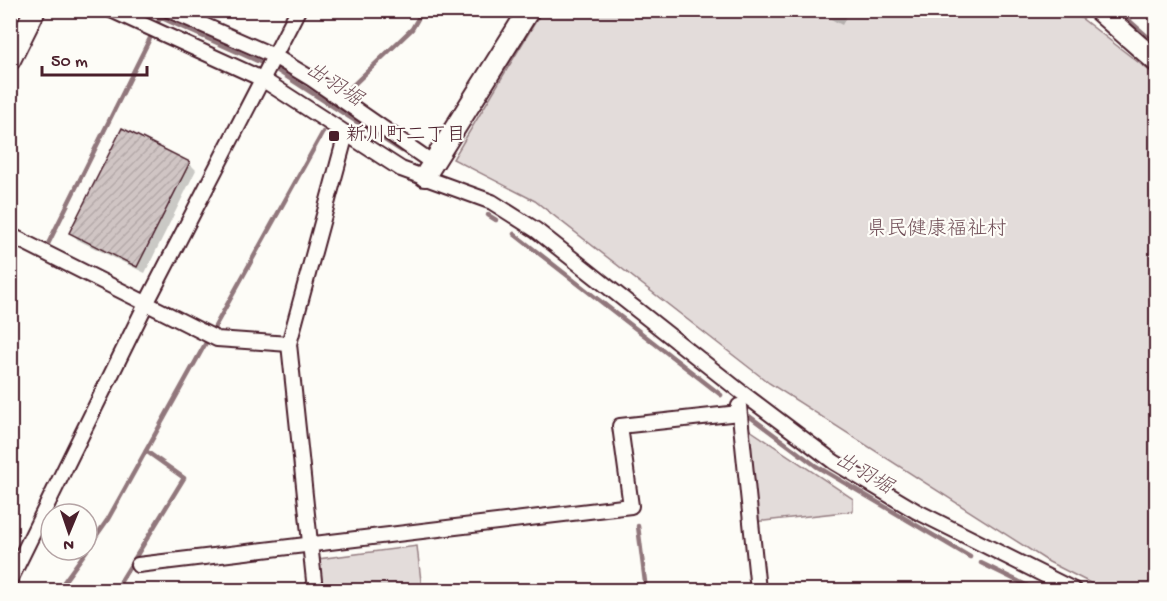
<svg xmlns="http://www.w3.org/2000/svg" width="1167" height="601" font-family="'Gochi Hand','Klee One',sans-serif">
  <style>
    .green { fill: #e3dcda; stroke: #967e82; stroke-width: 1.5 }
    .shadow { fill: #0003 }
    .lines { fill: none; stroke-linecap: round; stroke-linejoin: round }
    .stream { stroke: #91777b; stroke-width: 4.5 }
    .building { fill: url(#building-hatch); stroke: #4a1f2b; stroke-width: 1.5 }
    .street-casing { stroke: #4a1f2b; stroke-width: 18 }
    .secondary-casing { stroke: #4a1f2b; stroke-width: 24 }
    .street { stroke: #fdfcf7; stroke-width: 14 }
    .secondary { stroke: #fdfcf7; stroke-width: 20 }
    .poi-dot { fill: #4a1f2b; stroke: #fdfcf7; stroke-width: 2 }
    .labels { text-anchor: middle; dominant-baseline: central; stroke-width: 4.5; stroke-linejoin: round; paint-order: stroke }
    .poi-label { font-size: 20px; fill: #4a1f2b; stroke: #fdfcf7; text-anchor: start }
    .park-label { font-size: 20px; fill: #704e57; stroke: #fdfcf7 }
    .water-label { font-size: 21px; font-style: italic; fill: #73525a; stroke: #fdfcf7 }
  </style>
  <defs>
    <pattern id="building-hatch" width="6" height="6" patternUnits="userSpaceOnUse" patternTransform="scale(1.5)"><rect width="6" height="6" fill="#d0c5c4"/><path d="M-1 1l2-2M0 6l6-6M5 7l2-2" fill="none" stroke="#b4a9a9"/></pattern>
  </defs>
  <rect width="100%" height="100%" fill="#fdfcf7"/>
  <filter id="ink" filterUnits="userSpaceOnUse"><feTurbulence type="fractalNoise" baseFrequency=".0167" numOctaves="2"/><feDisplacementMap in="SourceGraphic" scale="12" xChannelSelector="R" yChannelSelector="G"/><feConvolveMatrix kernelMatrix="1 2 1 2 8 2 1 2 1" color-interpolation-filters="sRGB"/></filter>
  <g filter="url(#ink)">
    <!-- green -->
    <g class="green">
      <polygon points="542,11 1072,11 1156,76 1156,590 1104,590 1049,562 769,383 535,201 453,159"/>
      <polygon points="744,426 853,499 853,511 754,522"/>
      <polygon points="417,546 422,590 321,590 318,559"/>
    </g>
    <!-- shadow -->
    <g class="shadow">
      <polygon points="814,10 850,10 842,25"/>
      <polygon points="189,163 196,170 145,273 78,240 71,232"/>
    </g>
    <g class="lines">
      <!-- stream -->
      <g class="stream">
        <polyline points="144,10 262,63"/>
        <polyline points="1117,10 1156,44"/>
        <polyline points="275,69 402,151"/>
        <polyline points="347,91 412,29 423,10"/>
        <polyline points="488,215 496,220"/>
        <polyline points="514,234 721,395"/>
        <polyline points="45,250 164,10"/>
        <polyline points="745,413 816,466 970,557"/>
        <polyline points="638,526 646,590"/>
        <polyline points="87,549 108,519 323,132"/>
        <polyline points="981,563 1036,590"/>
        <polyline points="58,590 87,550"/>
        <polyline points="119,590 121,581 184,478 146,451"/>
      </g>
    </g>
    <!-- building -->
    <polygon class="building" points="122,128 190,162 137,267 69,233"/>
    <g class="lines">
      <!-- street casing -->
      <g class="street-casing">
        <g id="street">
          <polyline points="111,10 262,79 401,169 492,202 536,230 741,392 834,462 916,511 1074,590"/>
          <polyline points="169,10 274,56 312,79 433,163"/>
          <polyline points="10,235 217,339 289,344"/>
          <polyline points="739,406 758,590"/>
          <polyline points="138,565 631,506 620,426 739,413"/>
          <polyline points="10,580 146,304 298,10"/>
          <polyline points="315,590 289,344 346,134"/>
        </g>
      </g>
      <!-- secondary casing -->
      <g class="secondary-casing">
        <g id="secondary">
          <polyline points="1098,10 1156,61"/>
          <polyline points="10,60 35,10"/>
          <polyline points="425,176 529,10"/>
        </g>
      </g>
      <!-- street -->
      <use href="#street" class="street"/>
      <!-- secondary -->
      <use href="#secondary" class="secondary"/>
    </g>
  </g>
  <!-- markers -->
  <rect class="poi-dot" x="328" y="130" width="12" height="12" rx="3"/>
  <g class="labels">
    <!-- poi labels -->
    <g class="poi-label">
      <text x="346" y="136">新川町二丁目</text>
    </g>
    <!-- park labels -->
    <g class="park-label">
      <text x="937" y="230">県民健康福祉村</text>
    </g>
    <!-- water labels -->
    <g class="water-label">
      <text transform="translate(333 86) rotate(33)">出羽堀</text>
      <text transform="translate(863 475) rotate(30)">出羽堀</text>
    </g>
  </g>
  <!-- margin -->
  <rect width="1167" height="601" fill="none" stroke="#fdfcf7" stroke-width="36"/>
  <rect x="18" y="18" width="1131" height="565" fill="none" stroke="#4a1f2b" stroke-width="2" filter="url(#ink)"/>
  <!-- north arrow -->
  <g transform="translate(69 532) rotate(182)"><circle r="28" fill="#fdfcf7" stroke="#b5a4a5" stroke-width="1.5"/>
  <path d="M0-4.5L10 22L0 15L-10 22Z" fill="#4a1f2b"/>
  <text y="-9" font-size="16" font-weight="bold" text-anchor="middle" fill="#4a1f2b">N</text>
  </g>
  <!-- scale -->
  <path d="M42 66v9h105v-9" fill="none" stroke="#4a1f2b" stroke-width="3"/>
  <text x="51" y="66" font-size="18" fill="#4a1f2b" stroke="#fdfcf7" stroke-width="4.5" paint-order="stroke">50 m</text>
</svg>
